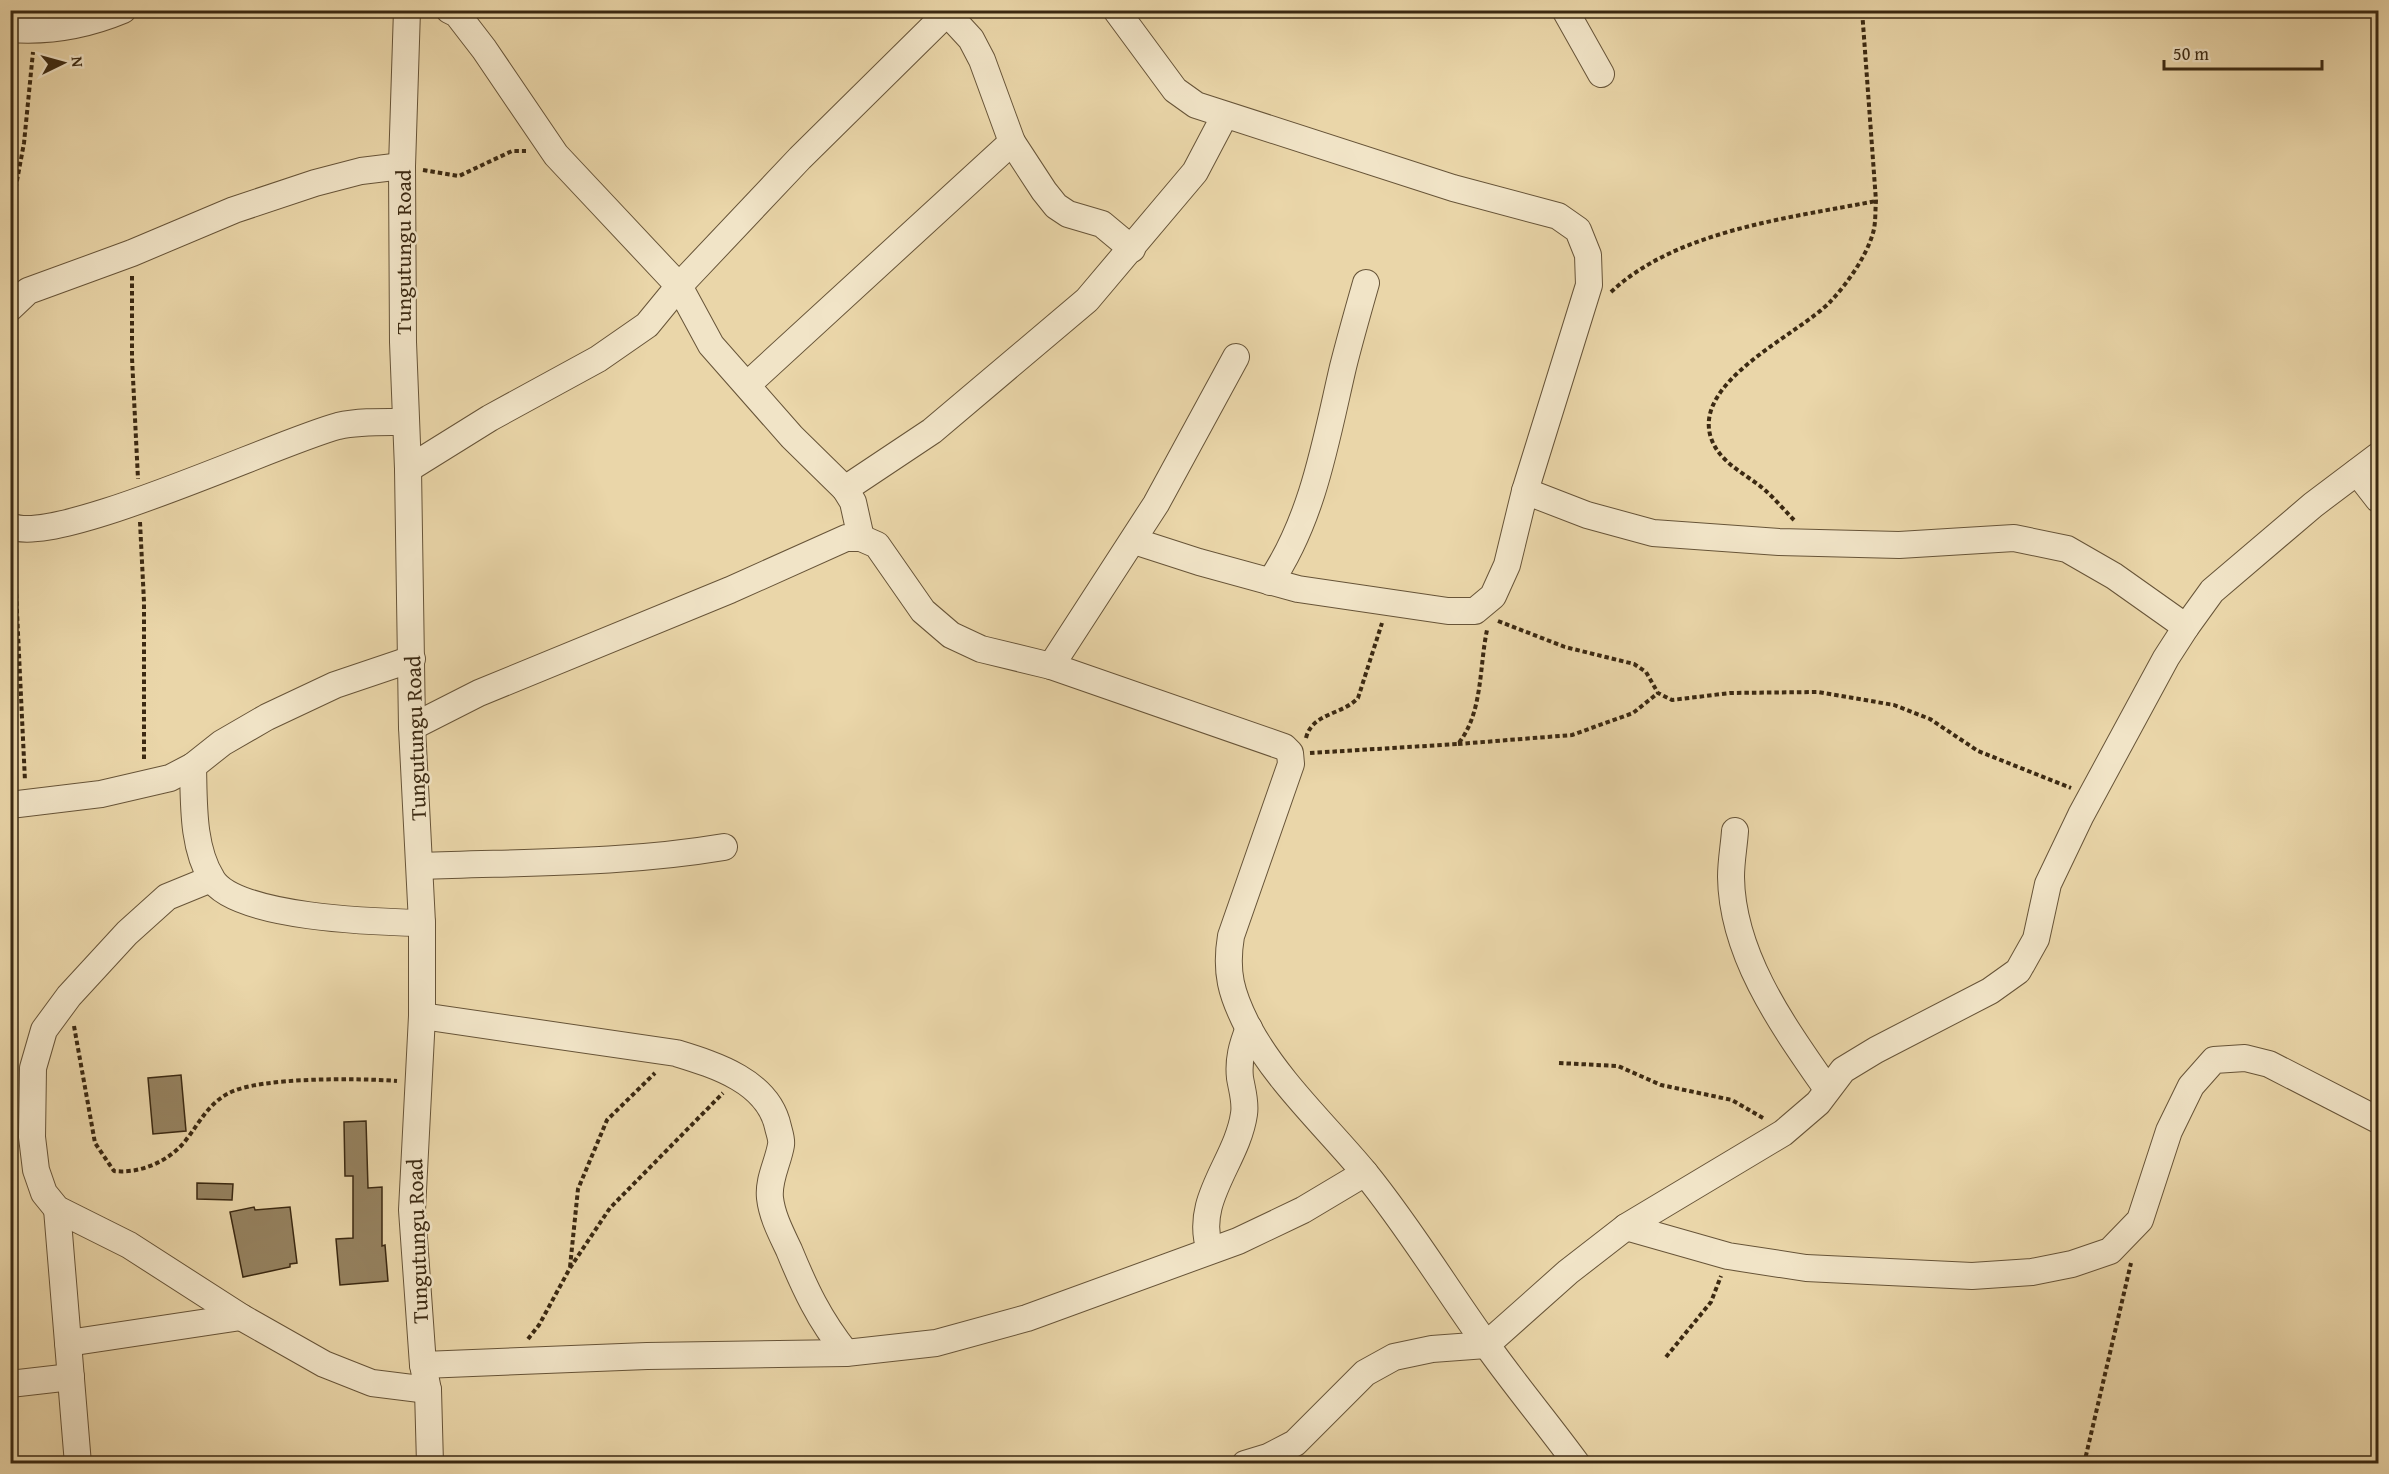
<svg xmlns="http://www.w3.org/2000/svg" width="2389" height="1474" font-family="'Gentium Book Plus',serif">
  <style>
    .building { fill: #968361; stroke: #3b2912; stroke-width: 1.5 }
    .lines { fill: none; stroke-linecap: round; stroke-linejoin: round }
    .minor-casing { stroke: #675438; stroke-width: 28 }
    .path { stroke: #3b2912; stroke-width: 4; stroke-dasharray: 4.5 3; stroke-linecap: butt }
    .minor { stroke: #f1e4c7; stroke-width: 26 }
    .labels { text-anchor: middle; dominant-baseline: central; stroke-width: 5; stroke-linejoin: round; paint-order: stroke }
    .street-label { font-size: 22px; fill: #3b2912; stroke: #f1e4c7 }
  </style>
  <rect width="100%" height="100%" fill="#ead6a9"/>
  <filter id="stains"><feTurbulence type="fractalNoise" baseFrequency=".00333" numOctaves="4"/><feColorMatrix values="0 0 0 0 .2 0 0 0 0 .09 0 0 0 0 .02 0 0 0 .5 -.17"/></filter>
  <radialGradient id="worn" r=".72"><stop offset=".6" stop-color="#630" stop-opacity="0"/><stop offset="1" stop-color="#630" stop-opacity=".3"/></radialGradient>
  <!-- building -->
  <g class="building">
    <polygon points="181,1075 186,1131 153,1134 148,1078"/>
    <polygon points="366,1121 368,1188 382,1187 382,1246 385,1245 388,1281 340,1285 336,1239 353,1238 353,1176 345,1176 344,1122"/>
    <polygon points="197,1183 233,1184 232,1200 197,1199"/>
    <polygon points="254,1207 255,1210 290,1207 297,1263 290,1264 290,1267 243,1277 230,1212"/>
  </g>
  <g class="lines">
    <!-- minor casing -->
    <g class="minor-casing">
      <g id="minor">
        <polyline points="407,10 402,166 403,342 408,469 412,727 422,923 422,1016 412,1210 423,1365 428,1390 430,1464"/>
        <polyline points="449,10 457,14 484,49 556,155 679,286 711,345 792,437 845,489 853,502 861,538"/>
        <polyline points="1116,10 1175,90 1196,105 1453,188 1558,216 1578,230 1588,255 1589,285 1525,491 1507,565 1493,596 1475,611 1448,611 1298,589 1199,562 1134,541"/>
        <polyline points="1565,10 1601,74"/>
        <polyline points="947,13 971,39 982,60 1012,142 1044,191 1056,206 1068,214 1102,224 1132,249"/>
        <path d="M10 29C49 32 87 25 123 10"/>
        <polyline points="10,308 28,291 132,253 234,210 315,183 361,171 402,166"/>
        <polyline points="747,385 1012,142"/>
        <polyline points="408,469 490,418 598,359 647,325 679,286 800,158 950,10"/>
        <polyline points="2357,472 2378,499"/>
        <polyline points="845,489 932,431 1087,300 1195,172 1225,115"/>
        <polyline points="1525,491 1587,515 1653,533 1779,542 1899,545 2014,538 2067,549 2114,576 2186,627"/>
        <path d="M10 526C57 547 277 442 338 426 360 421 384 422 406 422"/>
        <path d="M1270 582C1313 519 1326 440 1343 367 1350 339 1358 311 1366 283"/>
        <polyline points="1051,666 1156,504 1236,357"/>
        <path d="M412 727 479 693 730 590 846 538H861L877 545 923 611 951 635 981 649 1051 666 1284 747 1290 753 1291 764 1231 936C1225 972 1231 994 1248 1027 1277 1081 1326 1126 1365 1173 1409 1227 1445 1287 1486 1344 1515 1385 1547 1423 1577 1464"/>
        <path d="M193 766C194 802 192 847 212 879 235 918 377 922 422 923"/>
        <polyline points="10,805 101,794 170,778 193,766 222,743 267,717 335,685 412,659"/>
        <path d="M1735 831C1734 846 1731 861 1731 877 1732 956 1784 1027 1827 1089"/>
        <path d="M421 866C523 862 623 864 724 847"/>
        <polyline points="211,879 167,897 127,933 69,996 44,1030 33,1068 32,1137 36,1170 44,1193 57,1209 129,1245 241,1317 324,1364 372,1383 428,1390"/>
        <path d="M422 1016 676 1053C715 1065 768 1081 778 1127 779 1132 782 1139 781 1145 778 1163 768 1179 770 1198 772 1216 781 1233 789 1250 805 1289 819 1319 846 1353"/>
        <polyline points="57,1209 78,1464"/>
        <polyline points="1626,1227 1728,1256 1806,1268 1972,1276 2032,1272 2072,1264 2110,1251 2140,1220 2169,1131 2191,1086 2214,1060 2245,1058 2269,1064 2378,1120"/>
        <path d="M1210 1250C1193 1200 1237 1162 1244 1114 1246 1102 1242 1090 1240 1078 1238 1060 1242 1045 1249 1028"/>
        <polyline points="68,1343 241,1317"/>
        <polyline points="423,1365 647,1356 846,1353 936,1343 1027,1318 1238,1241 1303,1210 1365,1173"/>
        <polyline points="10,1384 71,1377"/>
        <polyline points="1245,1464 1268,1457 1295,1443 1365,1373 1394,1357 1432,1349 1486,1345 1568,1272 1626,1227 1783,1133 1818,1103 1843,1070 1876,1050 1990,991 2018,971 2036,939 2048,884 2081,815 2166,658 2186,627 2212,591 2313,505 2378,456"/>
      </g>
    </g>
    <!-- path -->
    <g class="path">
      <polyline points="423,170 459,176 512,151 526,151"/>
      <polyline points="10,218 24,143 33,52"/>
      <polyline points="132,276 132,358 138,479"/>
      <path d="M1611 292C1677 230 1790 218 1876 201"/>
      <path d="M1794 520C1785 511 1776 500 1766 491 1747 474 1720 464 1711 438 1692 381 1798 335 1830 302 1847 284 1866 257 1873 233 1876 223 1875 211 1876 201L1862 10"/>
      <polyline points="140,522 144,602 144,760"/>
      <polyline points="14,549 25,781"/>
      <polyline points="1498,621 1565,647 1634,664 1646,672 1658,693 1672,700 1730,693 1818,692 1894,705 1930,719 1978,751 2071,788"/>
      <path d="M1306 738C1312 713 1342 715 1358 698L1382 623"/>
      <polyline points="1458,744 1572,735 1633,713 1658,693"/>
      <path d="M1310 753 1458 744C1483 713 1479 668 1487 630"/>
      <path d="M74 1026 95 1143 114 1171C140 1174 170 1161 186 1140 200 1122 208 1104 229 1093 259 1077 360 1078 397 1081"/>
      <polyline points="1559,1063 1618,1066 1661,1085 1732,1100 1763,1118"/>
      <polyline points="570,1267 578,1189 607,1120 655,1073"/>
      <polyline points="528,1339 539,1325 570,1268 610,1208 723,1093"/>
      <polyline points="1666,1357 1711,1302 1721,1276"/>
      <polyline points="2084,1464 2131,1263"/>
    </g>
    <!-- minor -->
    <use href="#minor" class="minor"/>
  </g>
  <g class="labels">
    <!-- street labels -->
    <g class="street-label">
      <text transform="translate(403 252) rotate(-90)">Tungutungu Road</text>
      <text transform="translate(415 738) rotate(-92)">Tungutungu Road</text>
      <text transform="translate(417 1241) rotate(-92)">Tungutungu Road</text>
    </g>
  </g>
  <!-- margin -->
  <rect width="2389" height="1474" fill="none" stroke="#ead6a9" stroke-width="36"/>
  <rect x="12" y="12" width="2365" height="1450" fill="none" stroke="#3b2912" stroke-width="3"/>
  <rect x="18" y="18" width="2353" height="1438" fill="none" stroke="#3b2912" stroke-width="1.5"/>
  <!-- north arrow -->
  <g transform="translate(63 63) rotate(85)" stroke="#f1e4c7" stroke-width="4.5" paint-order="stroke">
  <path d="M0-4.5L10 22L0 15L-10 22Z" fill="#3b2912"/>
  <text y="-9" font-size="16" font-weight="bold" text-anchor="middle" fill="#3b2912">N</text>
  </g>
  <!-- scale -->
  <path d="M2164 60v9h158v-9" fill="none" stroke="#3b2912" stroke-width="3"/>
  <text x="2173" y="60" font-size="18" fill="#3b2912" stroke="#f1e4c7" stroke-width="4.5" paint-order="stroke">50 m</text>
  <rect width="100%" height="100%" filter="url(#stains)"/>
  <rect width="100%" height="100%" fill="url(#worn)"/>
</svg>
